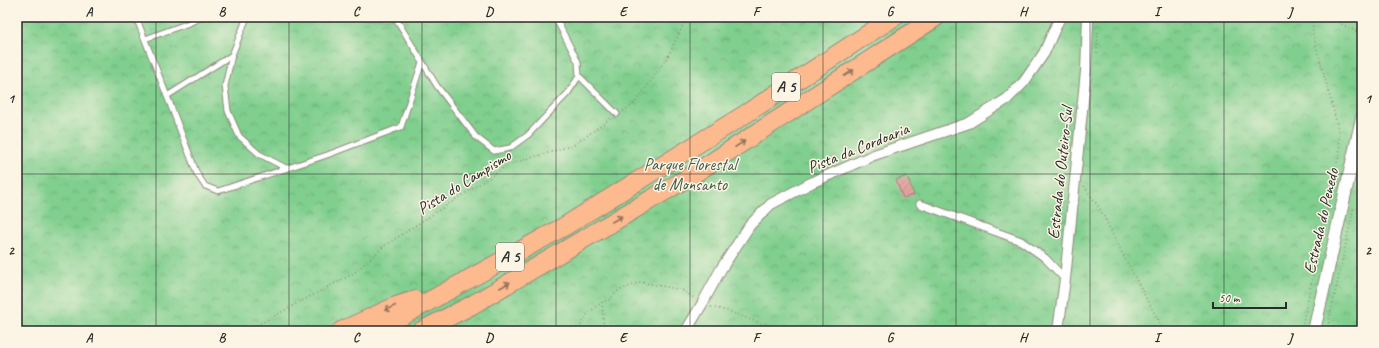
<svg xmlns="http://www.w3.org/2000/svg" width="1379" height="348" font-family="Caveat,sans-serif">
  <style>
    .park { fill: url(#park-crowns); stroke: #567d5c }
    .building { fill: url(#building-hatch) }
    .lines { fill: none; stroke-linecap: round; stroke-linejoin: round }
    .service-casing { stroke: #90887b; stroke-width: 7 }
    .pedestrian-casing { stroke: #90887b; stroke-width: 9 }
    .minor-casing { stroke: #90887b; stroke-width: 12 }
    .tertiary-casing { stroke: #90887b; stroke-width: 14 }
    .motorway-casing { stroke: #90887b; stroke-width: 20 }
    .path { stroke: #90887b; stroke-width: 1.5; stroke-dasharray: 1 3; stroke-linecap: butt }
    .service { stroke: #fff; stroke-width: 5 }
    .pedestrian { stroke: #fff; stroke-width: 7 }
    .minor { stroke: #fff; stroke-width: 10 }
    .tertiary { stroke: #fff; stroke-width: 12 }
    .motorway { stroke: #fcba8e; stroke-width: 18 }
    .oneway { stroke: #94725c }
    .grid { fill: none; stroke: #2b2b2b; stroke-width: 1; stroke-opacity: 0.55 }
    .labels { text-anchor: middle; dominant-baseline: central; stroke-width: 3; stroke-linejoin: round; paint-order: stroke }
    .shield { fill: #fcf5e5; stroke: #6a6863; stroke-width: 1 }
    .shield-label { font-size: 16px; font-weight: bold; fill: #2b2b2b }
    .street-label { font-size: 17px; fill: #2b2b2b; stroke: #fcf5e5 }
    .park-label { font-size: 17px; fill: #445c49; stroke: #fcf5e5 }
    .neatline { fill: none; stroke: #2b2b2b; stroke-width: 1.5 }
    .grid-label { font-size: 13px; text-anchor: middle; font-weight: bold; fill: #2b2b2b }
  </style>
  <defs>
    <pattern id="park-crowns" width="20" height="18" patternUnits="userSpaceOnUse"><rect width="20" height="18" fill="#80cf8e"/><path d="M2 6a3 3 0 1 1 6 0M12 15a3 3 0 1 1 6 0" fill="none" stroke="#69a874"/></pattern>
    <pattern id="building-hatch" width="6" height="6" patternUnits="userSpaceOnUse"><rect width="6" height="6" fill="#e3a3a1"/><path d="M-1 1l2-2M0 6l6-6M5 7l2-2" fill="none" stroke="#b88583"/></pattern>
  </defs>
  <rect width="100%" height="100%" fill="#fcf5e5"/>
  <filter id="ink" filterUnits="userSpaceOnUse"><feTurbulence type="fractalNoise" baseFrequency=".025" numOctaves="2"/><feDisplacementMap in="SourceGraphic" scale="8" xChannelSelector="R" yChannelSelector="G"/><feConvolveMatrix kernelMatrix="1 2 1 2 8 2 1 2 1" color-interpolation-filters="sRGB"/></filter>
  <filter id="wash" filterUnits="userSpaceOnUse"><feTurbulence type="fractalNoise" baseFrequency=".012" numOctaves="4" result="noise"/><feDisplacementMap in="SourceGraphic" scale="16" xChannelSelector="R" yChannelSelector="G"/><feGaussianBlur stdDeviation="0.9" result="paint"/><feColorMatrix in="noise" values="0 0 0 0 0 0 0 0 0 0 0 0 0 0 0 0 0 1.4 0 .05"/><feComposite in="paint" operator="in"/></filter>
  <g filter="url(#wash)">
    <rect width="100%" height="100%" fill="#f6e5cb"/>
    <!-- park -->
    <rect class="park" x="17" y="17" width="1345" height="314"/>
    <g id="blocks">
      <!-- building -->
      <polygon class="building" points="907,176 914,195 903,198 896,180"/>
    </g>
  </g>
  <g filter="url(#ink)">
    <use href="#blocks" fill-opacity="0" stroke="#90887b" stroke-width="1"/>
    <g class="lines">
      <!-- service casing -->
      <g class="service-casing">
        <g id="service">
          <polyline points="136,17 167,96"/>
          <polyline points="247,17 232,55 225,86 228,111 239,136 259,154 286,168"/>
          <polyline points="396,17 398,22 437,86 476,137 494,151 510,148 528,135 568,93 579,76 578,62 555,17"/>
          <polyline points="145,39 189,23 201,17"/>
          <polyline points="232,55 167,96 197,174 205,186 218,191 327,155 401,127 422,62"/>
          <polyline points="579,76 617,114"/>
        </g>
      </g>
      <!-- pedestrian casing -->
      <g class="pedestrian-casing">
        <polyline id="pedestrian" points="920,204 1021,241 1045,258 1065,279"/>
      </g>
      <!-- minor casing -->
      <g class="minor-casing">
        <g id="minor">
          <polyline points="686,331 702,304 721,269 750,225 771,204 811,183 874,155 969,123 1007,99 1024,82 1044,53 1060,17"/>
          <polyline points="1058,331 1065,279 1086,71 1088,17"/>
        </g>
      </g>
      <!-- tertiary casing -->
      <g class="tertiary-casing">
        <polyline id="tertiary" points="1314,331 1362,118"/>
      </g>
      <!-- motorway casing -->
      <g class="motorway-casing">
        <g id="motorway">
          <polyline points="341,331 396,306 415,300"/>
          <polyline points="375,331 565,226 744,115 894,17"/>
          <polyline points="421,331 472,305 689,177 936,17"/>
        </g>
      </g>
      <!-- path -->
      <g class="path">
        <polyline points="1327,17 1362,34"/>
        <polyline points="1097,53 1098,29"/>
        <polyline points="623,111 635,103 667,58 687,17"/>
        <polyline points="1359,185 1362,173"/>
        <polyline points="1084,186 1100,209 1123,255 1164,331"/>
        <polyline points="711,307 728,311 780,331"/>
        <polyline points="246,331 354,273 384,246 510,164 574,145 611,118"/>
        <polyline points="575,331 580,327 588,313 602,302"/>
        <polyline points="604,331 602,302 609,300 618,291 640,282 682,290 694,298"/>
        <polyline points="1301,331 1340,149 1338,129 1332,104 1313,35 1312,17"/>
        <polyline points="1327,331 1354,206"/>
      </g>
      <!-- service -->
      <use href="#service" class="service"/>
      <!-- pedestrian -->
      <use href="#pedestrian" class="pedestrian"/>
      <!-- minor -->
      <use href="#minor" class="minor"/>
      <!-- tertiary -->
      <use href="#tertiary" class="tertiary"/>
      <!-- motorway -->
      <use href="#motorway" class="motorway"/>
    </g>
    <!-- one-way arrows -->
    <defs><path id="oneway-shaft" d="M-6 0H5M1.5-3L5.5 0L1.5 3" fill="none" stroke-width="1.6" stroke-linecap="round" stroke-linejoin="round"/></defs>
    <g class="oneway">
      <use href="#oneway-shaft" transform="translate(849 73) rotate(-33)"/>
      <use href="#oneway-shaft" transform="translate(740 144) rotate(-33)"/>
      <use href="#oneway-shaft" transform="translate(617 219) rotate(-30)"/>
      <use href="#oneway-shaft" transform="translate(505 285) rotate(-30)"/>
      <use href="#oneway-shaft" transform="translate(390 308) rotate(156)"/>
    </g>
  </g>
  <!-- grid -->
  <path class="grid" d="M156 17V331M289 17V331M422 17V331M556 17V331M690 17V331M823 17V331M956 17V331M1090 17V331M1224 17V331M17 174H1362"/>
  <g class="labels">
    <!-- shield labels -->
    <g class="shield">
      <rect x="772" y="73" width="28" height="28" rx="3"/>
      <rect x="496" y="243" width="28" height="28" rx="3"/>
    </g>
    <g class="shield-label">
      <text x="786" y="87">A 5</text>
      <text x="510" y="257">A 5</text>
    </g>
    <!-- street labels -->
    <g class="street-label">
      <text transform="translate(858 148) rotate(-22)">Pista da Cordoaria</text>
      <text transform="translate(1060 173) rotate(-84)">Estrada do Outeiro-Sul</text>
      <text transform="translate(464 182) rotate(-32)">Pista do Campismo</text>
      <text transform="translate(1321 221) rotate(-77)">Estrada do Penedo</text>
    </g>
    <!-- park labels -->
    <g class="park-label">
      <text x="690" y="164">Parque Florestal<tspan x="690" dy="20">de Monsanto</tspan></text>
    </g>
  </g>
  <!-- margin -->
  <rect width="1379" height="348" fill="none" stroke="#fcf5e5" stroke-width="44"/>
  <!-- scale -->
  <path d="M1213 302v6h73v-6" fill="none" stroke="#2b2b2b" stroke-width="2"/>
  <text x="1219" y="302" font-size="12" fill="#2b2b2b" stroke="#fcf5e5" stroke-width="3" paint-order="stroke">50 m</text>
  <rect x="22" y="22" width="1335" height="304" class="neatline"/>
  <g class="grid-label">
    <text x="89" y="16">A</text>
    <text x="222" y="16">B</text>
    <text x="356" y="16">C</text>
    <text x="489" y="16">D</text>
    <text x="623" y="16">E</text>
    <text x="756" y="16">F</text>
    <text x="890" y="16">G</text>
    <text x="1023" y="16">H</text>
    <text x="1157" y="16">I</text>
    <text x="1290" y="16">J</text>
    <text x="11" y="103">1</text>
    <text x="1368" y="103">1</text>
    <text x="11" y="255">2</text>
    <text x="1368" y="255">2</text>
    <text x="89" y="342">A</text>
    <text x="222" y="342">B</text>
    <text x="356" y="342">C</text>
    <text x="489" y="342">D</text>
    <text x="623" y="342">E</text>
    <text x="756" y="342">F</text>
    <text x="890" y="342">G</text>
    <text x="1023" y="342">H</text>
    <text x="1157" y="342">I</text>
    <text x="1290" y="342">J</text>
  </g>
</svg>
